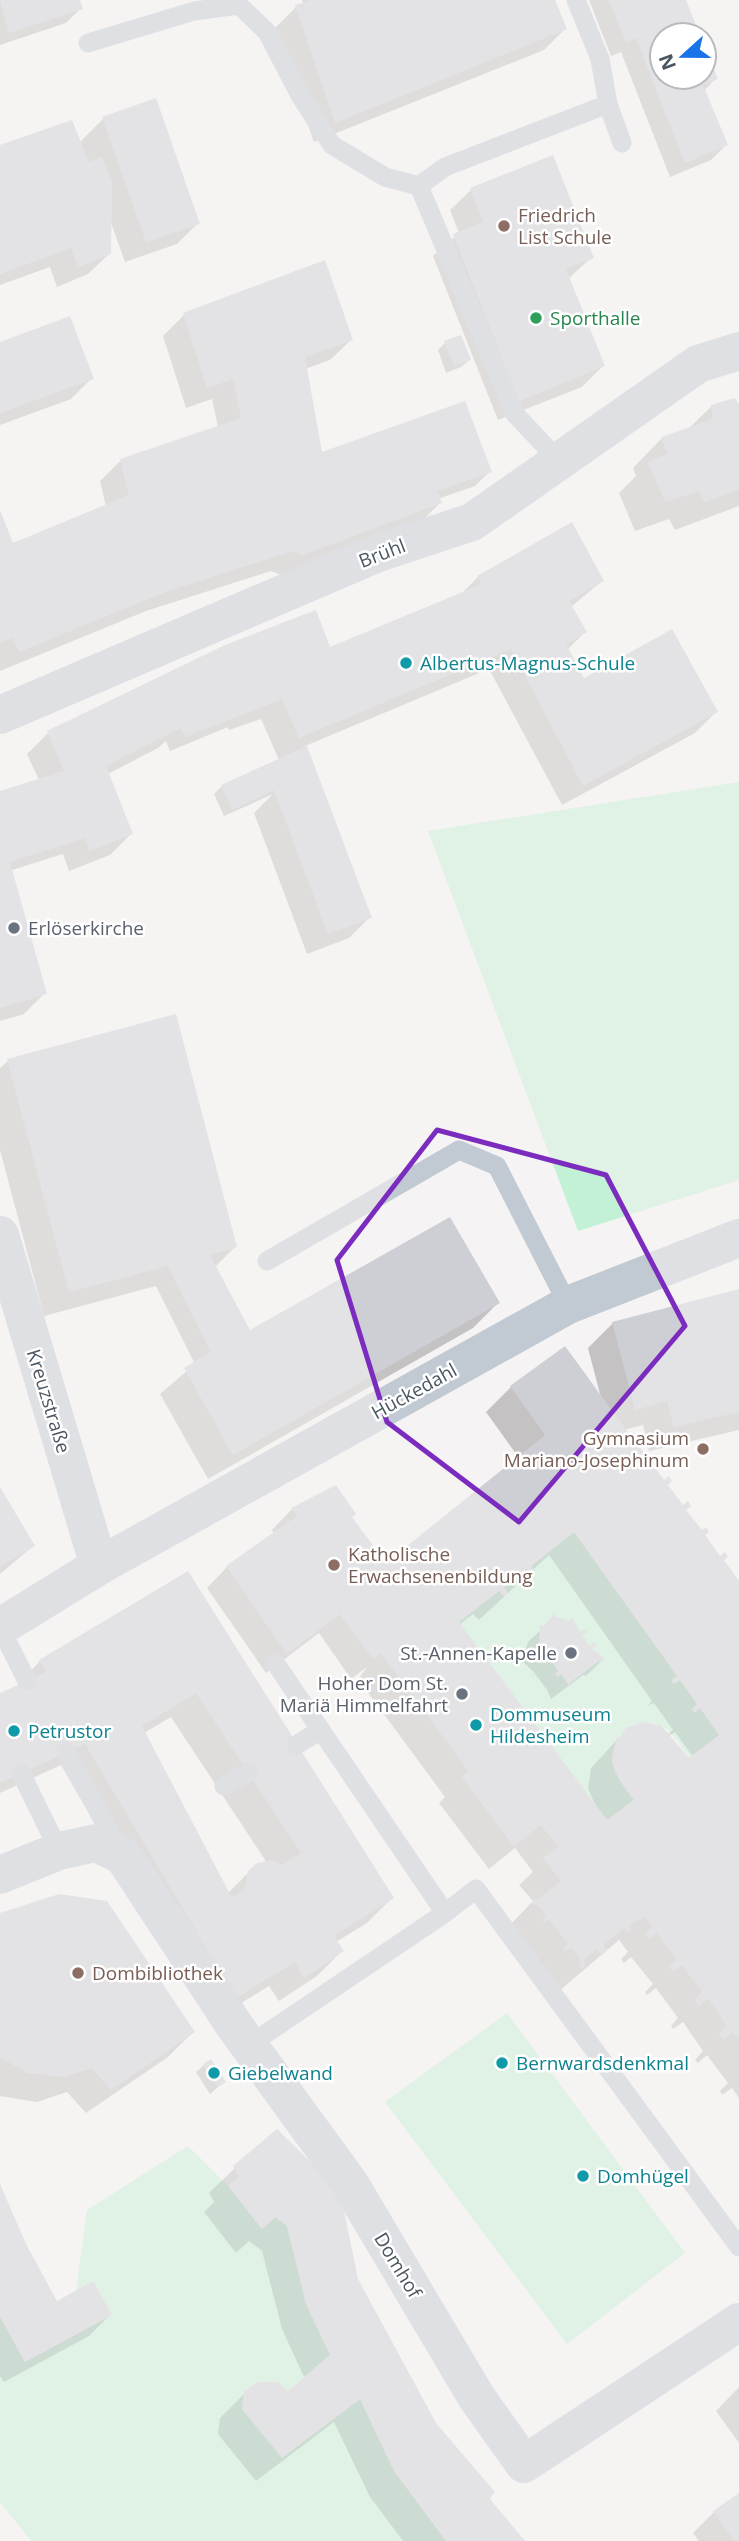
<svg xmlns="http://www.w3.org/2000/svg" width="739" height="2541" font-family="'Open Sans',sans-serif">
  <style>
    .green { fill: #c3f1d5 }
    .shadow { fill: #0003; fill-rule: evenodd }
    .building { fill: #cdcfd5; fill-rule: evenodd }
    .lines { fill: none; stroke-linecap: round; stroke-linejoin: round }
    .lane { stroke: #c1cad2; stroke-width: 19 }
    .street { stroke: #c1cad2; stroke-width: 38 }
    .marked { fill: none; stroke: #7b2cbf; stroke-width: 5; stroke-linejoin: round }
    .education-dot { fill: #8d6e63; stroke: #fff; stroke-width: 2.5 }
    .leisure-dot { fill: #2e9e5b; stroke: #fff; stroke-width: 2.5 }
    .culture-dot { fill: #0f9aa8; stroke: #fff; stroke-width: 2.5 }
    .worship-dot { fill: #6b7280; stroke: #fff; stroke-width: 2.5 }
    .labels { text-anchor: middle; dominant-baseline: central; stroke-width: 5; stroke-linejoin: round; paint-order: stroke }
    .education-label { font-size: 19px; fill: #785e54; stroke: #fff; text-anchor: start }
    .leisure-label { font-size: 19px; fill: #27864d; stroke: #fff; text-anchor: start }
    .street-label { font-size: 19px; fill: #4a5661; stroke: #fff }
    .culture-label { font-size: 19px; fill: #0d838f; stroke: #fff; text-anchor: start }
    .worship-label { font-size: 19px; fill: #5b616d; stroke: #fff; text-anchor: end }
  </style>
  <rect width="100%" height="100%" fill="#f5f3f3"/>
  <!-- green -->
  <g class="green">
    <polygon points="739,782 739,1180 578,1231 428,831"/>
    <path d="M574 1532 677 1676 672 1680H680L697 1704 692 1709 695 1712 700 1708 719 1735 689 1758C682 1748 672 1730 660 1725 635 1715 610 1736 612 1762 614 1776 626 1789 634 1800L607 1820 459 1622 499 1591 504 1596 508 1594 504 1587 527 1569 532 1574 535 1571 531 1566Z"/>
    <polygon points="507,2013 685,2253 567,2344 385,2102"/>
    <polygon points="188,2146 228,2186 262,2229 275,2217 287,2226 306,2304 330,2355 288,2391 278,2382 258,2382 244,2391 242,2409 282,2457 360,2399 394,2471 446,2541 31,2541 0,2502 0,2317 25,2362 112,2315 93,2282 76,2291 87,2210"/>
  </g>
  <!-- shadow -->
  <g class="shadow">
    <polygon points="0,0 78,0 81,8 66,23 0,45"/>
    <polygon points="302,0 553,0 565,29 544,50 314,142 275,28 296,7 304,4"/>
    <polygon points="589,0 684,0 699,35 662,35 662,77 704,77 704,48 716,78 704,91 726,145 711,160 670,177 621,52 611,56"/>
    <polygon points="103,119 198,223 177,244 125,262 110,220 110,253 88,274 57,287 50,267 0,285 0,147 80,142"/>
    <polygon points="471,190 592,257 568,279 603,366 582,387 498,420 433,256 459,233 450,210"/>
    <polygon points="184,315 351,340 330,360 305,369 321,454 490,471 475,486 438,499 440,503 419,524 281,575 271,571 146,611 0,671 0,514 12,545 106,507 100,481 121,460 218,427 212,399 186,408 163,336"/>
    <polygon points="445,343 469,360 461,367 446,373 438,350"/>
    <polygon points="0,344 92,378 71,399 0,425"/>
    <polygon points="712,406 739,409 739,506 675,530 669,519 635,531 619,493 636,476 633,468 662,438 688,429"/>
    <polygon points="478,577 602,581 571,607 585,632 567,650 583,680 716,712 695,733 562,805 489,669 305,746 370,917 349,938 307,954 254,813 273,794 224,816 214,794 222,786 279,760 261,719 229,730 228,727 170,751 166,741 158,748 108,774 131,834 110,855 69,871 63,854 9,871 45,993 24,1014 0,1021 0,792 39,780 27,754 48,733 329,650 459,596"/>
    <polygon points="8,1061 235,1247 215,1267 249,1332 450,1219 498,1303 473,1328 208,1479 160,1394 195,1364 156,1286 44,1316 0,1150 0,1068"/>
    <path d="M739 1291V1430L649 1451 643 1425 624 1430 739 1583V2098L732 2088 722 2095 720 2091 728 2083 707 2055 698 2063 695 2060 703 2051 683 2022 673 2029 671 2026 678 2018 656 1988 647 1995 645 1992 653 1984 631 1957 624 1963 621 1959 628 1952 619 1940 558 1992 508 1927 533 1901 519 1885 533 1872 515 1848 489 1869 439 1803 445 1797 358 1679 367 1667 351 1679 319 1633 266 1673 207 1588 227 1567 274 1534 272 1530 292 1509 350 1518 386 1566 519 1458 486 1412 511 1387 565 1348 601 1398 588 1348 613 1323ZM549 1555 652 1701 647 1706 654 1703 673 1730 667 1735 627 1729 591 1768 588 1788 595 1805 459 1625 473 1614 479 1620 481 1618ZM675 1732 693 1757 689 1760 668 1737Z"/>
    <polygon points="0,1490 33,1546 0,1574"/>
    <path d="M188 1573 392 1898 367 1923 336 1942 342 1951 317 1976 279 2001 269 1986 210 2022 61 1765 0 1793V1694L16 1687 40 1661ZM171 1717 267 1863 249 1872 228 1893 144 1733Z"/>
    <polygon points="544,1627 580,1636 601,1661 586,1676 583,1675 551,1699 546,1687 542,1690 545,1687 535,1674 531,1676 535,1673 522,1661 528,1642"/>
    <polygon points="0,1915 193,2032 168,2057 86,2113 67,2092 37,2102 0,2096"/>
    <polygon points="204,2065 224,2082 210,2094 196,2072"/>
    <polygon points="235,2168 356,2280 435,2424 487,2499 522,2541 403,2541 370,2497 334,2422 256,2481 218,2434 220,2418 245,2393 287,2393 305,2379 282,2329 262,2251 249,2241 236,2253 204,2212 214,2202 209,2193"/>
    <polygon points="0,2188 24,2245 57,2304 110,2315 89,2336 4,2382 0,2376"/>
    <polygon points="739,2387 739,2443 716,2411"/>
    <polygon points="739,2495 739,2541 699,2541 693,2533 714,2512"/>
  </g>
  <!-- building -->
  <g class="building">
    <polygon points="0,0 80,0 83,9 9,33"/>
    <polygon points="311,0 555,0 567,29 335,123 295,5"/>
    <polygon points="609,0 686,0 700,35 662,35 662,77 704,77 704,44 718,79 703,85 728,145 685,163 636,38 626,42"/>
    <polygon points="156,98 200,224 146,242 102,117"/>
    <polygon points="72,120 89,162 102,157 112,182 111,254 78,267 71,248 0,274 0,145"/>
    <polygon points="553,155 594,258 566,269 605,366 519,401 453,234 483,222 470,188"/>
    <polygon points="325,260 353,340 305,357 322,452 465,401 492,472 437,491 442,503 303,555 293,551 168,591 19,652 13,638 0,643 0,510 13,543 129,495 120,459 241,418 233,379 207,388 183,313"/>
    <polygon points="70,316 94,379 0,413 0,342"/>
    <polygon points="461,335 471,360 454,366 444,341"/>
    <polygon points="735,398 739,405 739,489 705,502 699,491 665,502 648,462 668,454 661,437 713,419 711,405"/>
    <polygon points="572,522 604,581 569,601 587,632 566,644 584,678 672,629 718,712 583,786 511,649 299,738 282,699 185,737 181,728 106,766 133,834 89,851 85,838 10,862 47,994 0,1008 0,791 64,771 47,731 225,645 316,610 330,647 482,584 477,576"/>
    <polygon points="307,746 372,918 328,934 274,790 232,810 221,785"/>
    <polygon points="176,1014 237,1247 210,1255 250,1330 450,1217 500,1303 233,1455 184,1368 211,1352 168,1266 69,1292 7,1059"/>
    <polygon points="739,1289 739,1412 674,1427 667,1401 635,1410 612,1322"/>
    <path d="M565 1346 629 1434 634 1432 633 1439 638 1435 641 1439 636 1443 648 1458 653 1454 656 1458 651 1462 664 1480 669 1476 672 1481 668 1485 683 1505 688 1501 691 1506 686 1510 702 1530 706 1527 709 1532 705 1535 720 1556 725 1552 728 1557 724 1560 739 1581V2040L733 2032 723 2040 719 2033 727 2026 708 1998 699 2006 694 2000 702 1992 682 1965 673 1972 669 1966 677 1959 657 1933 650 1939 645 1933 653 1927 645 1917 629 1925 632 1929 628 1933 624 1928 603 1945 607 1950 602 1955 597 1949 585 1959 584 1968 579 1966 580 1959 571 1948 565 1952 563 1948 568 1944 549 1919 544 1922 542 1920 547 1916 538 1905 532 1904V1900L538 1899 561 1881 543 1858 558 1847 541 1825 514 1846 462 1777 469 1772 381 1653 373 1659 340 1614 287 1654 226 1566 297 1516 291 1508 336 1485 356 1514 352 1517 386 1563 545 1435 510 1386ZM574 1532 677 1676 671 1680 674 1684 680 1680 697 1704 692 1709 695 1713 700 1708 719 1735 689 1758 661 1725 643 1722 626 1728 616 1742 612 1762 620 1781 634 1800 607 1820 459 1622 499 1591 504 1596 508 1593 504 1587 527 1569 532 1574 535 1571 531 1566Z"/>
    <polygon points="0,1487 35,1546 0,1567"/>
    <path d="M188 1571 394 1898 334 1936 344 1951 304 1978 295 1962 236 1998 85 1744 0 1783V1693L46 1672 39 1660ZM196 1693 301 1853 282 1865 273 1860 257 1863 248 1871 244 1890 232 1898 142 1726Z"/>
    <polygon points="555,1613 556,1617 570,1621 572,1617 580,1632 584,1630 587,1632 582,1636 590,1646 594,1642 597,1646 592,1649 604,1658 603,1662 599,1661 570,1683 570,1687 561,1674 558,1677 555,1674 558,1671 551,1660 548,1663 545,1660 549,1657 541,1647 538,1648 536,1645 539,1644 540,1625 544,1626"/>
    <polygon points="59,1894 107,1901 195,2032 111,2090 92,2068 63,2077 27,2073 0,2057 0,1913"/>
    <polygon points="211,2059 226,2082 218,2087 203,2064"/>
    <polygon points="277,2129 340,2191 358,2279 436,2423 495,2492 490,2499 525,2541 446,2541 394,2471 360,2399 282,2458 242,2409 244,2391 258,2382 278,2382 288,2391 330,2355 306,2304 287,2226 275,2217 262,2229 228,2186 239,2177 233,2166"/>
    <polygon points="0,2184 26,2244 57,2301 93,2281 112,2315 25,2362 0,2317"/>
    <polygon points="739,2493 739,2541 734,2541 713,2511"/>
  </g>
  <g class="lines">
    <!-- lane -->
    <g class="lane">
      <polyline points="576,0 600,59 608,104"/>
      <polyline points="88,43 194,11 239,5 267,32 301,97 332,145 385,177 419,186"/>
      <polyline points="560,462 515,414 419,186 445,167 608,104 622,143"/>
      <polyline points="267,1261 459,1150 497,1166 568,1305"/>
      <polyline points="0,1627 27,1681"/>
      <polyline points="276,1664 445,1913"/>
      <polyline points="296,1745 321,1730"/>
      <polyline points="66,1752 119,1849"/>
      <polyline points="21,1773 59,1851"/>
      <polyline points="224,1786 249,1772"/>
      <polyline points="249,2045 445,1913 476,1889 739,2247"/>
    </g>
    <!-- street -->
    <g class="street">
      <polyline points="0,715 378,553 472,522 698,364 739,351"/>
      <polyline points="0,1235 99,1566"/>
      <polyline points="0,1627 99,1566 568,1305 739,1238"/>
      <polyline points="0,1875 59,1851 96,1843 123,1856 234,2025 350,2184 477,2398 524,2464 739,2322"/>
    </g>
  </g>
  <!-- marked area -->
  <path d="M0 0H739V2541H0ZM437 1130 606 1175 685 1326 519 1522 387 1422 337 1260Z" fill="#f5f3f3" fill-opacity=".55" fill-rule="evenodd"/>
  <path class="marked" d="M437 1130 606 1175 685 1326 519 1522 387 1422 337 1260Z"/>
  <!-- markers -->
  <g class="education-dot">
    <circle cx="504" cy="226" r="7"/>
    <circle cx="703" cy="1449" r="7"/>
    <circle cx="334" cy="1565" r="7"/>
    <circle cx="78" cy="1973" r="7"/>
  </g>
  <circle class="leisure-dot" cx="536" cy="318" r="7"/>
  <g class="culture-dot">
    <circle cx="406" cy="663" r="7"/>
    <circle cx="476" cy="1725" r="7"/>
    <circle cx="14" cy="1731" r="7"/>
    <circle cx="502" cy="2063" r="7"/>
    <circle cx="214" cy="2073" r="7"/>
    <circle cx="583" cy="2176" r="7"/>
  </g>
  <g class="worship-dot">
    <circle cx="14" cy="928" r="7"/>
    <circle cx="571" cy="1653" r="7"/>
    <circle cx="462" cy="1694" r="7"/>
  </g>
  <g class="labels">
    <!-- education labels -->
    <g class="education-label">
      <text x="518" y="215">Friedrich<tspan x="518" dy="22">List Schule</tspan></text>
      <text x="689" y="1438" text-anchor="end">Gymnasium<tspan x="689" dy="22">Mariano-Josephinum</tspan></text>
      <text x="348" y="1554">Katholische<tspan x="348" dy="22">Erwachsenenbildung</tspan></text>
      <text x="92" y="1973">Dombibliothek</text>
    </g>
    <!-- leisure labels -->
    <g class="leisure-label">
      <text x="550" y="318">Sporthalle</text>
    </g>
    <!-- street labels -->
    <g class="street-label">
      <text transform="translate(382 553) rotate(-21)">Brühl</text>
      <text transform="translate(414 1391) rotate(-29)">Hückedahl</text>
      <text transform="translate(49 1401) rotate(73)">Kreuzstraße</text>
      <text transform="translate(398 2265) rotate(59)">Domhof</text>
    </g>
    <!-- culture labels -->
    <g class="culture-label">
      <text x="420" y="663">Albertus-Magnus-Schule</text>
      <text x="490" y="1714">Dommuseum<tspan x="490" dy="22">Hildesheim</tspan></text>
      <text x="28" y="1731">Petrustor</text>
      <text x="516" y="2063">Bernwardsdenkmal</text>
      <text x="228" y="2073">Giebelwand</text>
      <text x="597" y="2176">Domhügel</text>
    </g>
    <!-- worship labels -->
    <g class="worship-label">
      <text x="28" y="928" text-anchor="start">Erlöserkirche</text>
      <text x="557" y="1653">St.-Annen-Kapelle</text>
      <text x="448" y="1683">Hoher Dom St.<tspan x="448" dy="22">Mariä Himmelfahrt</tspan></text>
    </g>
  </g>
  <!-- north arrow -->
  <g transform="translate(683 56) rotate(249)"><circle r="33" fill="#ffffff" stroke="#b7bbc0" stroke-width="2"/>
  <path d="M0-5L12 26L0 18L-12 26Z" fill="#1a73e8"/>
  <text y="-10" font-size="19" font-weight="bold" text-anchor="middle" fill="#4a5661">N</text>
  </g>
</svg>
